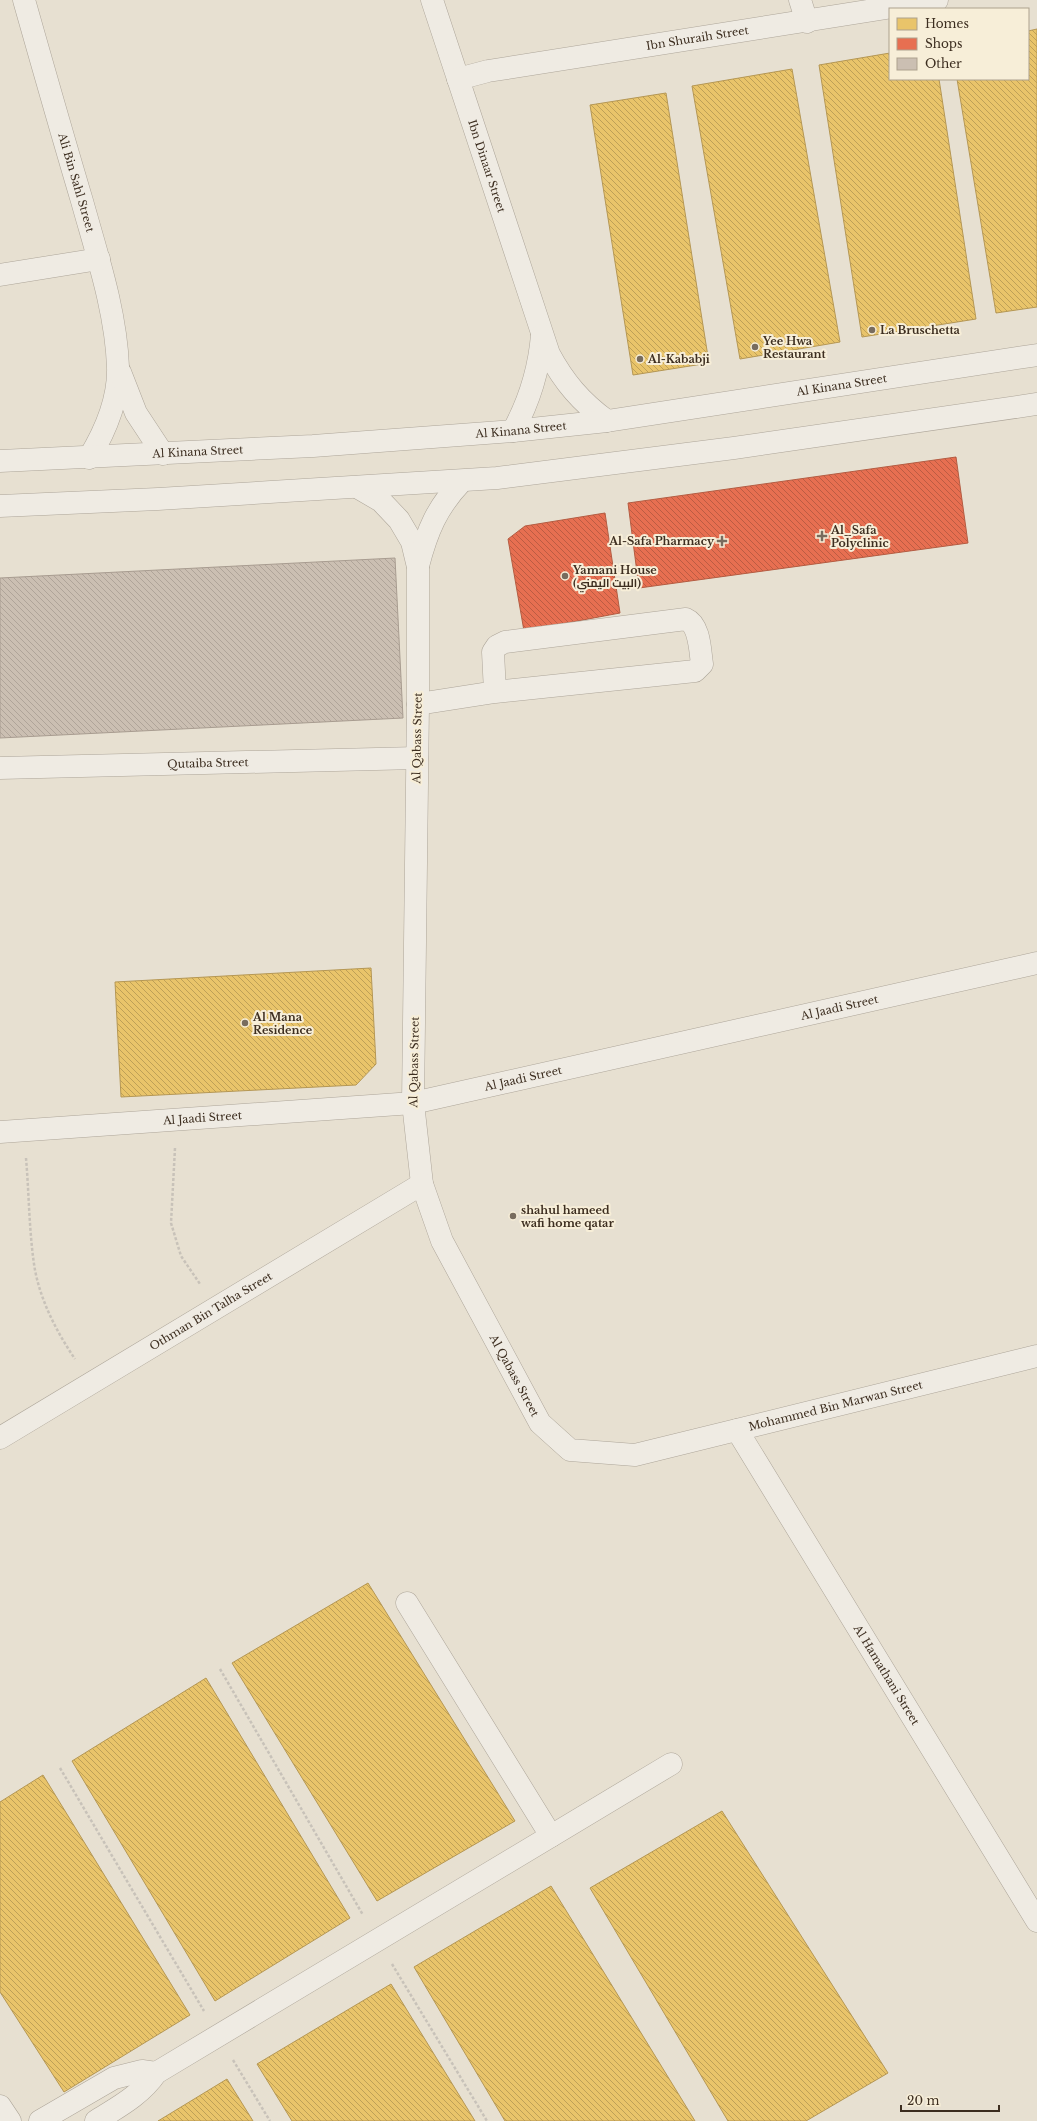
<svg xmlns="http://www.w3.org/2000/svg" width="1037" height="2121" font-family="'Libre Baskerville',Cairo,serif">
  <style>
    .homes { fill: url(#homes-back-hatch); stroke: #b59754 }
    .shops { fill: url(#shops-back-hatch); stroke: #b45c42 }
    .building { fill: url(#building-back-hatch); stroke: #a89c90 }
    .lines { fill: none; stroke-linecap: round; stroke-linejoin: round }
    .minor-casing { stroke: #ada599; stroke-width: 23 }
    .path { stroke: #c8c2b9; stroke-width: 2.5; stroke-dasharray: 3 2; stroke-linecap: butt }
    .minor { stroke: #efebe3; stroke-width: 22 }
    .poi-dot { fill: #786c5e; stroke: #f7eed8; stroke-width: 1.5 }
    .labels { text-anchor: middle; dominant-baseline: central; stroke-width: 4; stroke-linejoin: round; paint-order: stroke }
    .street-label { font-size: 11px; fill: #3d2e20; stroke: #f7eed8 }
    .poi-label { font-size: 11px; font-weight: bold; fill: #3d2e20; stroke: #f7eed8; text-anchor: start }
  </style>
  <defs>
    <pattern id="homes-back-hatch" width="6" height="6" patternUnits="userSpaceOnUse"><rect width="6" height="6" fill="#e9c46a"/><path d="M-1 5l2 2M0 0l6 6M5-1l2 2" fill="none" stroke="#bea057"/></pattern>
    <pattern id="shops-back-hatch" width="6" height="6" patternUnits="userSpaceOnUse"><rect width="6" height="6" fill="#e76f51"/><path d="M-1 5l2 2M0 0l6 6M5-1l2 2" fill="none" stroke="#bc5c43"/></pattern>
    <pattern id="building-back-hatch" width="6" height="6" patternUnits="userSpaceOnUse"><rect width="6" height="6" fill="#cbbfb2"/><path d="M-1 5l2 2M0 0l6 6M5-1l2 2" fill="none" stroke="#afa499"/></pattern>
  </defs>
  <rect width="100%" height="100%" fill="#e7e0d1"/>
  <!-- homes -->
  <g class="homes">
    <polygon points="1037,29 1037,307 996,313 957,79 1028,79 1028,31"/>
    <polygon points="890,53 890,79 939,79 976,319 862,337 819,65"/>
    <polygon points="792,69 840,342 740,359 692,86"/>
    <polygon points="666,93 709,363 633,375 590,105"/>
    <polygon points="371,968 376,1064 356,1085 121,1097 115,982"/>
    <polygon points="368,1583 515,1821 377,1901 232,1663"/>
    <polygon points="206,1678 350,1918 215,2001 72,1761"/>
    <polygon points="43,1775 190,2015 64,2092 0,1992 0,1802"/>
    <polygon points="722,1811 888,2073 806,2121 728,2121 590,1888"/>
    <polygon points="551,1886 695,2121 505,2121 414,1967"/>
    <polygon points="391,1984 475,2121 292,2121 257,2064"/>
    <polygon points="227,2079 253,2121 158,2121"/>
  </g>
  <!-- shops -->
  <g class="shops">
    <polygon points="956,457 968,543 639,588 628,503"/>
    <polygon points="605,513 620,613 524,631 508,539 525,526"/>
  </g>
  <!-- building -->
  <polygon class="building" points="395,558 403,718 0,738 0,578"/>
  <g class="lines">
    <!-- minor casing -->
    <g class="minor-casing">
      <g id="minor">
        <path id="s1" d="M24 0C43 67 62 134 82 201 97 255 116 311 118 367 119 400 106 430 89 458"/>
        <path id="s2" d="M432 0 549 354C564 382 581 402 607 421"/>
        <polyline points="800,0 807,22"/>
        <path id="s3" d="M458 79 488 71 937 0"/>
        <polyline points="0,275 99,259"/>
        <polyline points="120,372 136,413 163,454"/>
        <path d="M513 431C530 400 539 371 542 335"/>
        <path id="s4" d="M0 461 313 446 513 431 607 421 1037 355"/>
        <path id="s5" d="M357 487 381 501 399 520 412 542 418 567V704L413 1103 422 1184 442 1241 540 1423 570 1450 635 1455 1037 1356"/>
        <polyline points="0,506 158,499 497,478 734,448 1037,404"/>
        <path d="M418 566C427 531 437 507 462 481"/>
        <path d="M418 704 495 692 695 671 702 664C700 651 700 625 686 619L505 642 497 646 493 652 495 692"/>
        <path id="s6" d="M0 768 417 758"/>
        <path id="s7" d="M0 1132 413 1103 1037 963"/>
        <path id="s8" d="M737 1430 1037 1921"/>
        <path id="s9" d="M0 1438 422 1184"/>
        <polyline points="407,1603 551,1836"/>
        <polyline points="0,2106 10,2121"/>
        <polyline points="40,2121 114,2078 142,2071 156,2073"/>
        <path d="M96 2121C118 2107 141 2095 156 2073L671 1764"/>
      </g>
    </g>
    <!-- path -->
    <g class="path">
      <polyline points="175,1148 171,1223 181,1256 200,1284"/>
      <path d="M26 1158C29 1193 29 1229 34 1264 39 1298 56 1331 75 1359"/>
      <polyline points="220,1669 363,1915"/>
      <polyline points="60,1768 204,2011"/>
      <polyline points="392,1964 487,2121"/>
      <polyline points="233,2060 270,2121"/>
    </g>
    <!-- minor -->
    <use href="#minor" class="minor"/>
  </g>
  <!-- markers -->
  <g class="poi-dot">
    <circle cx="872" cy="330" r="4"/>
    <circle cx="755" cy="347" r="4"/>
    <circle cx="640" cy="359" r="4"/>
    <path d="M820 530h4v4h4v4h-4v4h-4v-4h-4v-4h4z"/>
    <path d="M720 535h4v4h4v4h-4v4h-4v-4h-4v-4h4z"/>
    <circle cx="565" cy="576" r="4"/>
    <circle cx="245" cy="1023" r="4"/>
    <circle cx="513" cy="1216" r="4"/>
  </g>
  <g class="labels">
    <!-- street labels -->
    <g class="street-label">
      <text stroke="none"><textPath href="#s3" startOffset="243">Ibn Shuraih Street</textPath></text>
      <text stroke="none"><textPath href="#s2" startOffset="175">Ibn Dinaar Street</textPath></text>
      <text stroke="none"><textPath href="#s1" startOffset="190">Ali Bin Sahl Street</textPath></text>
      <text stroke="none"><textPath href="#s4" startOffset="846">Al Kinana Street</textPath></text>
      <text stroke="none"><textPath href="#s4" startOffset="522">Al Kinana Street</textPath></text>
      <text stroke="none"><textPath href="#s4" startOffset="198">Al Kinana Street</textPath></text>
      <text transform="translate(417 738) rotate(-89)">Al Qabass Street</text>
      <text stroke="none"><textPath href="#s6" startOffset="208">Qutaiba Street</textPath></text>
      <text stroke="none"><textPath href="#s7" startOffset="851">Al Jaadi Street</textPath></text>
      <text transform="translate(414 1062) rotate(-89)">Al Qabass Street</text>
      <text stroke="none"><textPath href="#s7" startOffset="527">Al Jaadi Street</textPath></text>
      <text stroke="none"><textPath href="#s7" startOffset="203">Al Jaadi Street</textPath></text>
      <text stroke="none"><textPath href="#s9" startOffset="246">Othman Bin Talha Street</textPath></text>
      <text stroke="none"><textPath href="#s5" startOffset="936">Al Qabass Street</textPath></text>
      <text stroke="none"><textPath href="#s5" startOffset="1302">Mohammed Bin Marwan Street</textPath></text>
      <text stroke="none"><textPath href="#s8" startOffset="287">Al Hamathani Street</textPath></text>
    </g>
    <!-- poi labels -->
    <g class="poi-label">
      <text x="880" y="330">La Bruschetta</text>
      <text x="763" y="341">Yee Hwa<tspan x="763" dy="13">Restaurant</tspan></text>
      <text x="648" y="359">Al-Kababji</text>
      <text x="831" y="530">Al_Safa<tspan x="831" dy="13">Polyclinic</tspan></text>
      <text x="714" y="541" text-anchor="end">Al-Safa Pharmacy</text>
      <text x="573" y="570">Yamani House<tspan x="573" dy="13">(البيت اليمني)</tspan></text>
      <text x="253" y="1017">Al Mana<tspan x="253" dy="13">Residence</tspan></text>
      <text x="521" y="1210">shahul hameed<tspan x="521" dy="13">wafi home qatar</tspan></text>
    </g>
  </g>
  <!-- legend -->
  <rect x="889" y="8" width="140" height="72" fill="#f7eed8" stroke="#ada18e"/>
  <rect x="897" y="18" width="20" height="12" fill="#e9c46a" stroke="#ada18e"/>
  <text x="925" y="28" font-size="12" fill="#3d2e20">Homes</text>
  <rect x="897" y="38" width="20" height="12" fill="#e76f51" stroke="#ada18e"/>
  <text x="925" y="48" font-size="12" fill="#3d2e20">Shops</text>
  <rect x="897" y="58" width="20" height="12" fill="#cbbfb2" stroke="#ada18e"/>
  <text x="925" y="68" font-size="12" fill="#3d2e20">Other</text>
  <!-- scale -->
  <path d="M901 2105v6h98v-6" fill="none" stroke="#3d2e20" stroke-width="2"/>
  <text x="907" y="2105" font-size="12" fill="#3d2e20" stroke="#f7eed8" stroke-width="3" paint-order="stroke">20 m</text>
</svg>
